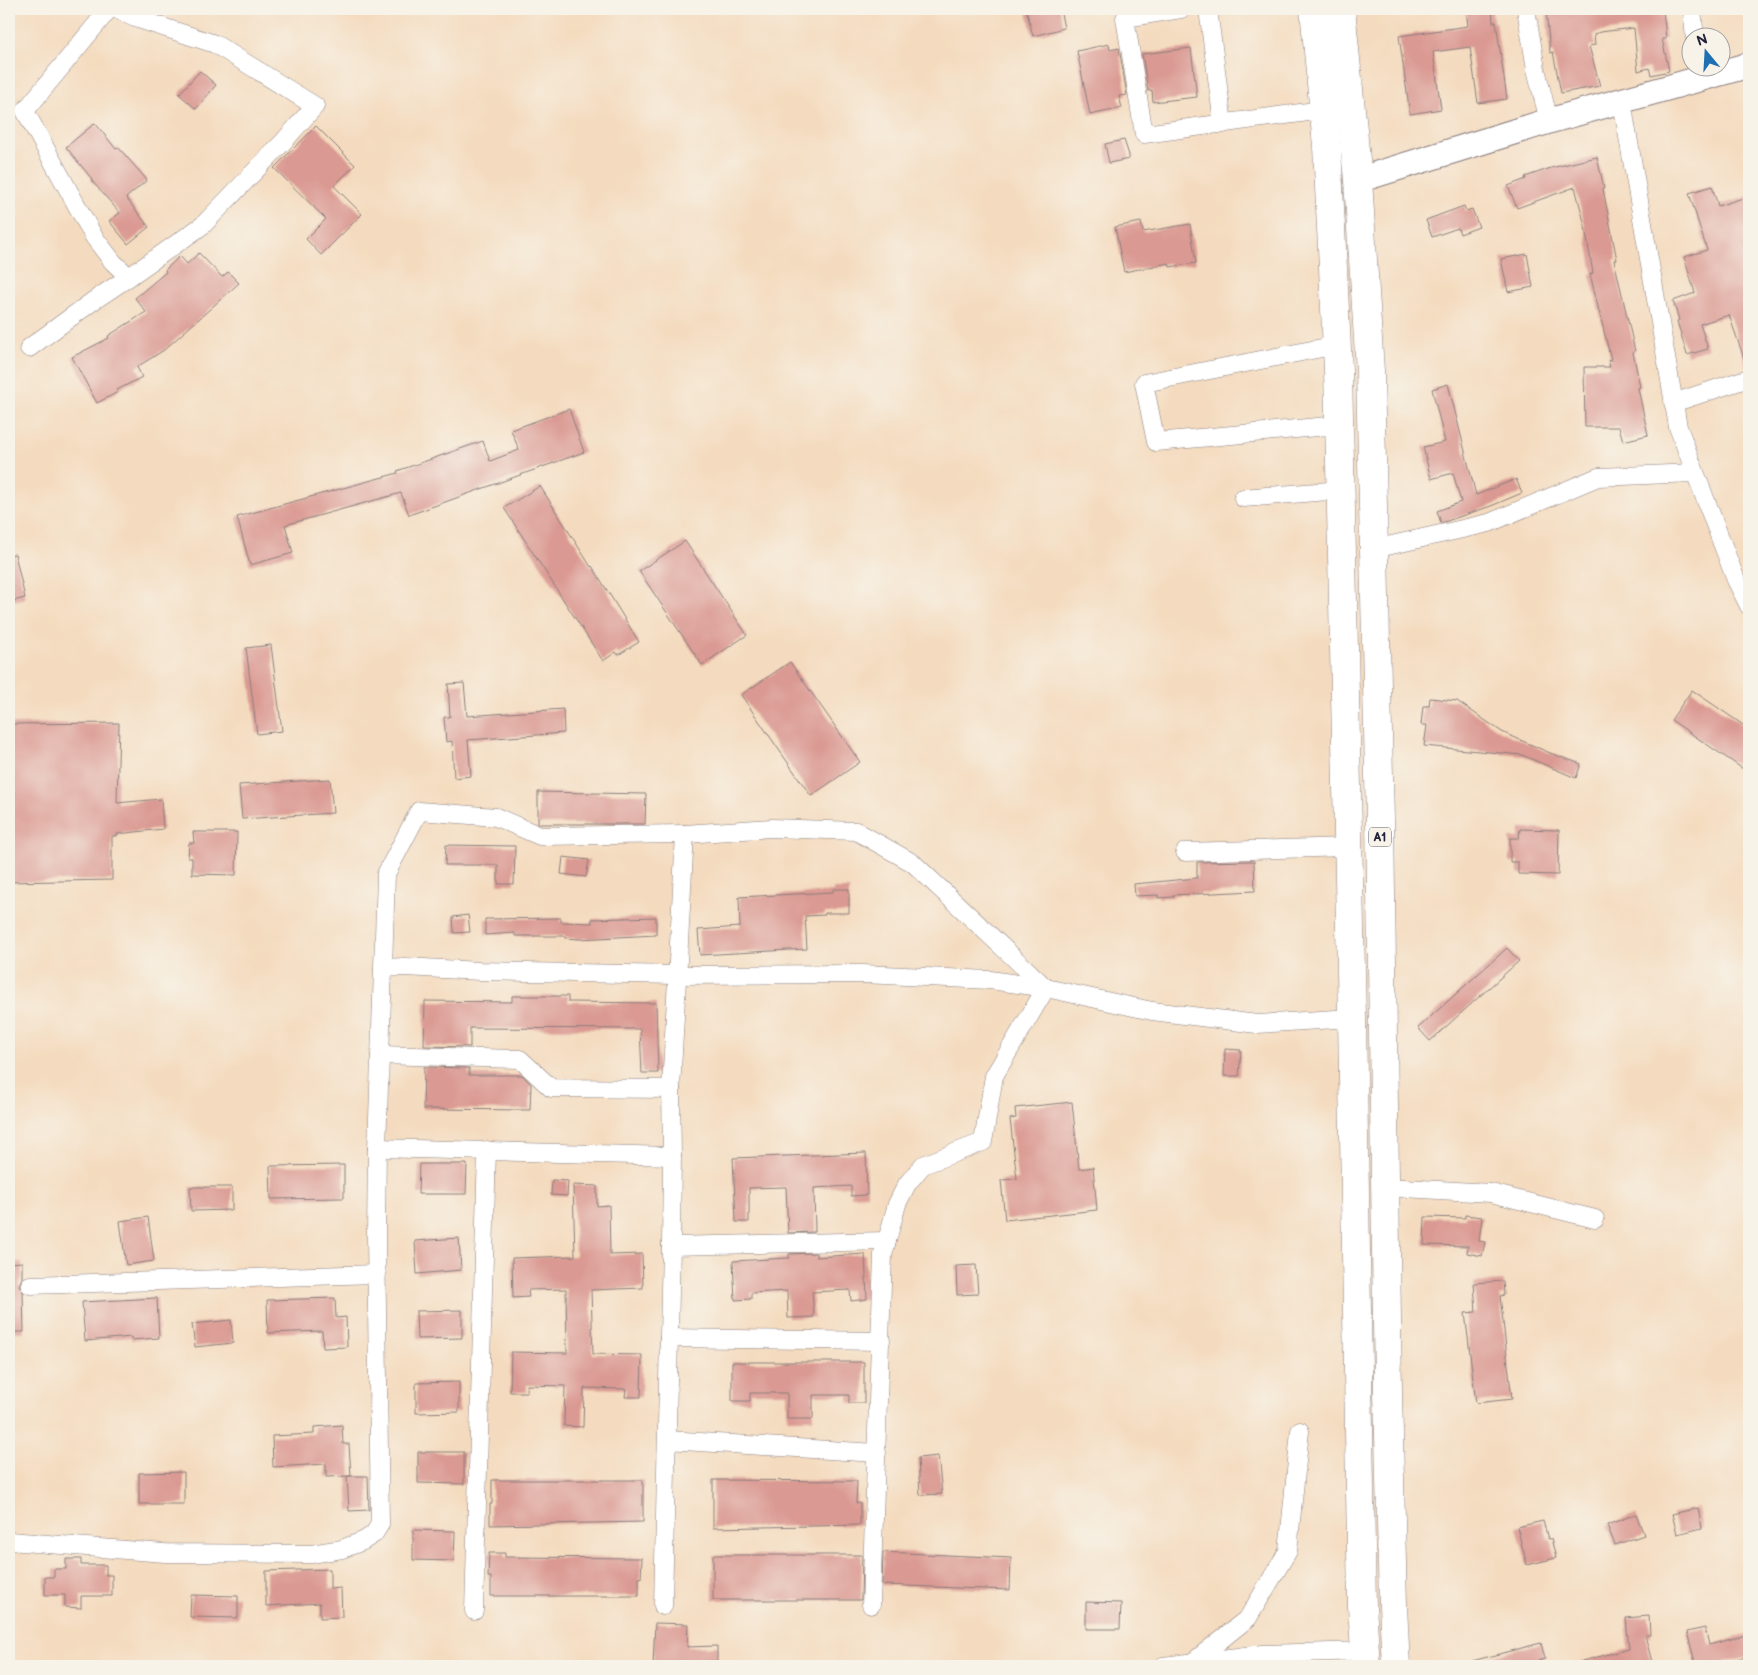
<svg xmlns="http://www.w3.org/2000/svg" width="1758" height="1675" font-family="'Balsamiq Sans',sans-serif">
  <style>
    .building { fill: #da9992 }
    .lines { fill: none; stroke-linecap: round; stroke-linejoin: round }
    .street-casing { stroke: #8b7e7d; stroke-width: 19 }
    .secondary-casing { stroke: #8b7e7d; stroke-width: 27 }
    .highway-casing { stroke: #8b7e7d; stroke-width: 29 }
    .street { stroke: #fff; stroke-width: 18 }
    .secondary { stroke: #fff; stroke-width: 25 }
    .highway { stroke: #fff; stroke-width: 28 }
    .labels { text-anchor: middle; dominant-baseline: central; stroke-width: 4.5; stroke-linejoin: round; paint-order: stroke }
    .shield { fill: #f7f3e8; stroke: #62616f; stroke-width: 1 }
    .shield-label { font-size: 12px; font-weight: bold; fill: #22223b }
  </style>
  <rect width="100%" height="100%" fill="#f7f3e8"/>
  <filter id="ink" filterUnits="userSpaceOnUse"><feTurbulence type="fractalNoise" baseFrequency=".02" numOctaves="2"/><feDisplacementMap in="SourceGraphic" scale="10" xChannelSelector="R" yChannelSelector="G"/><feConvolveMatrix kernelMatrix="1 2 1 2 8 2 1 2 1" color-interpolation-filters="sRGB"/></filter>
  <filter id="wash" filterUnits="userSpaceOnUse"><feTurbulence type="fractalNoise" baseFrequency=".0096" numOctaves="4" result="noise"/><feDisplacementMap in="SourceGraphic" scale="20" xChannelSelector="R" yChannelSelector="G"/><feGaussianBlur stdDeviation="1.12" result="paint"/><feColorMatrix in="noise" values="0 0 0 0 0 0 0 0 0 0 0 0 0 0 0 0 0 1.4 0 .05"/><feComposite in="paint" operator="in"/></filter>
  <g filter="url(#wash)">
    <rect width="100%" height="100%" fill="#f4dbbf"/>
    <g id="blocks">
      <!-- building -->
      <g class="building">
        <polygon points="1026,9 1060,9 1064,28 1033,36"/>
        <polygon points="1466,9 1492,9 1493,22 1496,22 1507,99 1478,103 1470,47 1433,52 1441,109 1410,114 1399,36 1468,26"/>
        <polygon points="1546,9 1663,9 1666,39 1662,39 1669,71 1651,75 1649,68 1638,71 1634,28 1600,32 1594,34 1595,45 1589,46 1600,86 1561,93 1553,52 1550,53"/>
        <polygon points="1109,44 1110,50 1119,48 1127,95 1119,96 1122,108 1090,115 1077,51"/>
        <polygon points="1191,48 1197,97 1153,102 1152,90 1148,91 1142,54"/>
        <polygon points="200,71 216,85 196,109 179,94"/>
        <polygon points="95,123 116,149 118,147 147,180 126,198 149,227 128,244 109,221 120,213 91,180 92,179 66,147"/>
        <polygon points="316,126 355,165 334,186 362,214 321,255 306,239 326,219 274,168"/>
        <polygon points="1124,140 1129,155 1129,159 1109,163 1105,144"/>
        <polygon points="1597,157 1604,188 1603,189 1617,260 1614,260 1635,351 1633,352 1640,387 1638,388 1648,435 1623,441 1619,427 1585,427 1584,367 1610,367 1608,360 1611,360 1590,274 1593,273 1584,222 1575,187 1517,208 1508,186 1526,179 1525,177 1551,168"/>
        <polygon points="1712,186 1718,206 1749,196 1749,366 1747,367 1729,315 1700,324 1708,349 1687,355 1677,321 1679,320 1673,301 1695,293 1684,257 1707,250 1689,193"/>
        <polygon points="1464,206 1466,211 1472,209 1479,227 1460,234 1458,228 1432,237 1426,220"/>
        <polygon points="1141,222 1143,232 1190,224 1196,263 1170,267 1169,263 1124,272 1115,227"/>
        <polygon points="199,253 222,277 228,272 239,283 164,350 137,367 142,377 117,390 118,392 97,403 72,357 109,338 108,336 146,312 135,298 166,272 165,270 180,256 187,264"/>
        <polygon points="1527,254 1533,287 1508,292 1501,259"/>
        <polygon points="1448,384 1476,495 1516,479 1522,493 1491,506 1441,523 1437,511 1461,502 1453,473 1431,479 1423,447 1445,442 1432,389"/>
        <polygon points="569,409 584,452 409,515 401,493 285,525 293,553 250,565 237,517 398,473 397,471 483,441 490,461 519,450 511,430"/>
        <polygon points="540,486 591,567 592,566 639,642 618,655 616,652 603,661 504,508"/>
        <polygon points="685,541 747,635 702,665 639,571"/>
        <polygon points="15,554 25,598 9,602 9,555"/>
        <polygon points="271,645 282,731 257,734 246,648"/>
        <polygon points="790,662 860,762 811,796 741,695"/>
        <polygon points="464,683 467,716 563,709 564,733 468,740 471,776 454,778 452,741 446,742 444,717 450,717 448,684"/>
        <polygon points="1692,690 1749,729 1749,773 1671,720"/>
        <polygon points="1430,698 1457,701 1502,732 1550,753 1581,764 1576,778 1522,755 1424,746 1427,725 1421,725 1423,706 1429,706"/>
        <polygon points="119,723 117,803 161,799 163,829 117,834 117,836 112,836 112,880 9,882 9,724"/>
        <polygon points="330,779 333,813 242,819 239,785"/>
        <polygon points="538,792 646,794 645,824 538,824"/>
        <polygon points="1520,829 1559,830 1558,875 1518,874 1518,862 1510,862 1510,838 1519,838"/>
        <polygon points="193,832 237,832 236,875 192,874 192,858 188,858 189,843 194,843"/>
        <polygon points="446,845 515,846 514,884 498,884 498,865 445,865"/>
        <polygon points="563,857 589,860 586,877 561,874"/>
        <polygon points="1254,861 1255,891 1173,895 1174,897 1158,898 1158,895 1135,896 1134,884 1197,878 1197,862"/>
        <polygon points="833,889 849,889 849,913 825,913 825,915 805,916 807,949 700,955 698,930 740,927 739,897 833,892"/>
        <polygon points="468,915 470,932 454,933 453,917"/>
        <polygon points="656,917 656,935 579,939 565,938 565,936 515,936 515,933 485,935 485,919 561,918 561,922 592,923 592,919"/>
        <polygon points="1507,948 1519,961 1430,1041 1418,1028"/>
        <polygon points="512,996 568,996 568,1002 656,1003 658,1073 642,1073 640,1029 470,1028 470,1047 424,1046 425,1001 512,1002"/>
        <polygon points="1225,1049 1241,1050 1239,1076 1224,1076"/>
        <polygon points="424,1067 469,1068 469,1075 522,1075 531,1084 530,1110 423,1109"/>
        <polygon points="1072,1102 1079,1169 1093,1167 1097,1210 1005,1220 1001,1180 1017,1179 1010,1119 1016,1118 1015,1108"/>
        <polygon points="866,1153 867,1195 851,1196 851,1186 814,1188 815,1232 788,1233 786,1187 749,1188 749,1222 736,1222 733,1158"/>
        <polygon points="419,1164 467,1164 466,1194 418,1194"/>
        <polygon points="344,1165 344,1198 271,1199 270,1166"/>
        <polygon points="552,1180 568,1181 567,1196 551,1195"/>
        <polygon points="573,1185 597,1186 597,1206 609,1205 610,1255 642,1254 643,1288 591,1290 593,1354 642,1355 641,1397 625,1397 626,1389 584,1388 583,1427 564,1426 565,1386 527,1385 527,1392 510,1392 511,1352 567,1353 566,1289 528,1290 529,1297 513,1298 512,1258 575,1256"/>
        <polygon points="190,1187 232,1187 232,1210 191,1211"/>
        <polygon points="1465,1215 1482,1217 1479,1241 1485,1242 1482,1256 1467,1253 1468,1246 1424,1245 1425,1217 1465,1218"/>
        <polygon points="148,1217 154,1261 126,1265 120,1221"/>
        <polygon points="459,1238 461,1270 417,1274 415,1241"/>
        <polygon points="816,1253 816,1257 865,1254 867,1299 851,1301 850,1290 812,1292 814,1317 788,1318 787,1291 751,1293 751,1299 735,1300 733,1261 789,1258 789,1254"/>
        <polygon points="22,1262 22,1278 19,1285 23,1292 24,1332 9,1332 9,1263"/>
        <polygon points="976,1265 978,1294 957,1295 956,1266"/>
        <polygon points="1503,1281 1504,1295 1500,1296 1512,1399 1476,1403 1465,1313 1476,1312 1474,1283"/>
        <polygon points="157,1298 159,1338 131,1340 131,1337 85,1341 82,1302"/>
        <polygon points="335,1298 336,1318 346,1317 347,1347 323,1348 322,1331 268,1333 267,1300"/>
        <polygon points="462,1310 462,1338 417,1339 416,1311"/>
        <polygon points="231,1320 233,1343 195,1347 192,1324"/>
        <polygon points="732,1362 864,1362 864,1403 849,1403 849,1395 813,1395 813,1419 787,1419 787,1393 750,1393 750,1401 732,1401"/>
        <polygon points="459,1382 459,1412 416,1413 416,1383"/>
        <polygon points="342,1425 343,1444 349,1444 351,1476 326,1477 326,1464 273,1467 272,1436 314,1434 314,1427"/>
        <polygon points="418,1452 464,1452 464,1484 418,1483"/>
        <polygon points="938,1456 942,1494 920,1495 918,1458"/>
        <polygon points="184,1472 184,1504 139,1504 139,1473"/>
        <polygon points="347,1476 368,1476 369,1510 349,1511"/>
        <polygon points="492,1480 643,1480 643,1522 490,1525 490,1504 492,1504"/>
        <polygon points="713,1480 857,1481 856,1503 860,1503 860,1525 713,1528"/>
        <polygon points="1698,1508 1702,1528 1677,1534 1672,1514"/>
        <polygon points="1636,1514 1644,1535 1615,1545 1607,1525"/>
        <polygon points="1543,1521 1548,1539 1551,1539 1556,1558 1527,1565 1517,1527"/>
        <polygon points="413,1530 455,1531 454,1561 413,1560"/>
        <polygon points="883,1552 1011,1558 1010,1590 882,1585"/>
        <polygon points="489,1553 505,1553 505,1557 642,1558 641,1578 639,1578 639,1596 491,1596 491,1577 488,1577"/>
        <polygon points="713,1555 862,1555 861,1600 713,1600"/>
        <polygon points="66,1559 81,1559 81,1565 106,1565 106,1575 112,1575 112,1596 81,1596 81,1608 65,1607 65,1595 45,1595 45,1577 54,1577 54,1569 66,1569"/>
        <polygon points="330,1569 330,1589 341,1588 342,1617 320,1618 320,1603 266,1606 266,1571"/>
        <polygon points="191,1595 238,1596 238,1618 190,1617"/>
        <polygon points="1086,1602 1121,1603 1120,1629 1086,1629"/>
        <polygon points="1649,1616 1650,1635 1645,1635 1653,1666 1583,1666 1582,1661 1629,1649 1626,1618"/>
        <polygon points="655,1623 688,1624 687,1647 717,1646 717,1661 686,1662 686,1666 653,1666"/>
        <polygon points="1705,1628 1709,1645 1746,1635 1749,1645 1749,1656 1711,1666 1696,1666 1687,1632"/>
        <polygon points="1541,1643 1545,1659 1516,1666 1473,1666 1472,1661"/>
      </g>
    </g>
  </g>
  <g filter="url(#ink)">
    <use href="#blocks" fill-opacity="0" stroke="#8b7e7d" stroke-width="1"/>
    <g class="lines">
      <!-- street casing -->
      <g class="street-casing">
        <g id="street">
          <polyline points="116,9 135,18 215,44 315,106 284,141 203,225 129,277"/>
          <polyline points="1181,9 1125,18 1144,134 1323,110"/>
          <polyline points="1208,9 1223,124"/>
          <polyline points="1526,9 1536,69 1549,121"/>
          <polyline points="1692,9 1695,38"/>
          <polyline points="1622,102 1678,427 1736,580 1749,606"/>
          <polyline points="1337,345 1144,383 1156,442 1339,425"/>
          <polyline points="29,348 93,301 129,277 113,262 94,237 25,111 109,9"/>
          <polyline points="1673,403 1749,378"/>
          <polyline points="1243,498 1341,490"/>
          <polyline points="1374,549 1489,523 1598,477 1695,473"/>
          <polyline points="1185,852 1348,847"/>
          <polyline points="383,968 386,874 419,811 496,817 540,836 685,834"/>
          <polyline points="380,1055 520,1059 551,1088 671,1089"/>
          <polyline points="377,1148 672,1156"/>
          <polyline points="1386,1187 1491,1193 1595,1219"/>
          <polyline points="671,1246 887,1241"/>
          <polyline points="30,1285 377,1274"/>
          <polyline points="669,1338 881,1341"/>
          <polyline points="667,1440 877,1453"/>
          <polyline points="9,1541 165,1553 311,1554 342,1549 363,1541 374,1534 380,1524 376,1237 377,1148 383,968 405,967 480,971 676,975 863,974 990,980 1046,988 1152,1011 1257,1024 1352,1018"/>
          <polyline points="663,1606 671,1246 672,1156 671,1089 685,834 772,828 856,831 913,863 1046,988 994,1076 983,1142 923,1165 907,1184 897,1204 883,1255 871,1605"/>
          <polyline points="474,1611 487,1150"/>
          <polyline points="1163,1666 1262,1654 1365,1651"/>
          <polyline points="1188,1666 1248,1618 1288,1551 1300,1431"/>
        </g>
      </g>
      <!-- secondary casing -->
      <g class="secondary-casing">
        <polyline id="secondary" points="1358,180 1549,121 1749,65"/>
      </g>
      <!-- highway casing -->
      <g class="highway-casing">
        <g id="highway">
          <polyline points="1314,9 1327,146 1338,370 1352,1018 1362,1606 1366,1666"/>
          <polyline points="1341,9 1358,180 1370,371 1380,821 1388,1392 1393,1606 1396,1666"/>
        </g>
      </g>
      <!-- street -->
      <use href="#street" class="street"/>
      <!-- secondary -->
      <use href="#secondary" class="secondary"/>
      <!-- highway -->
      <use href="#highway" class="highway"/>
    </g>
  </g>
  <g class="labels">
    <!-- shield labels -->
    <rect class="shield" x="1369" y="827.5" width="22" height="19" rx="4"/>
    <g class="shield-label">
      <text x="1380" y="837">A1</text>
    </g>
  </g>
  <!-- margin -->
  <rect width="1758" height="1675" fill="none" stroke="#f7f3e8" stroke-width="30"/>
  <!-- north arrow -->
  <g transform="translate(1706 52) rotate(342)"><circle r="24" fill="#f7f3e8" stroke="#a29fa3"/>
  <path d="M0-4L9 19L0 12L-9 19Z" fill="#1f6fb2"/>
  <text y="-8" font-size="14" font-weight="bold" text-anchor="middle" fill="#22223b">N</text>
  </g>
</svg>
